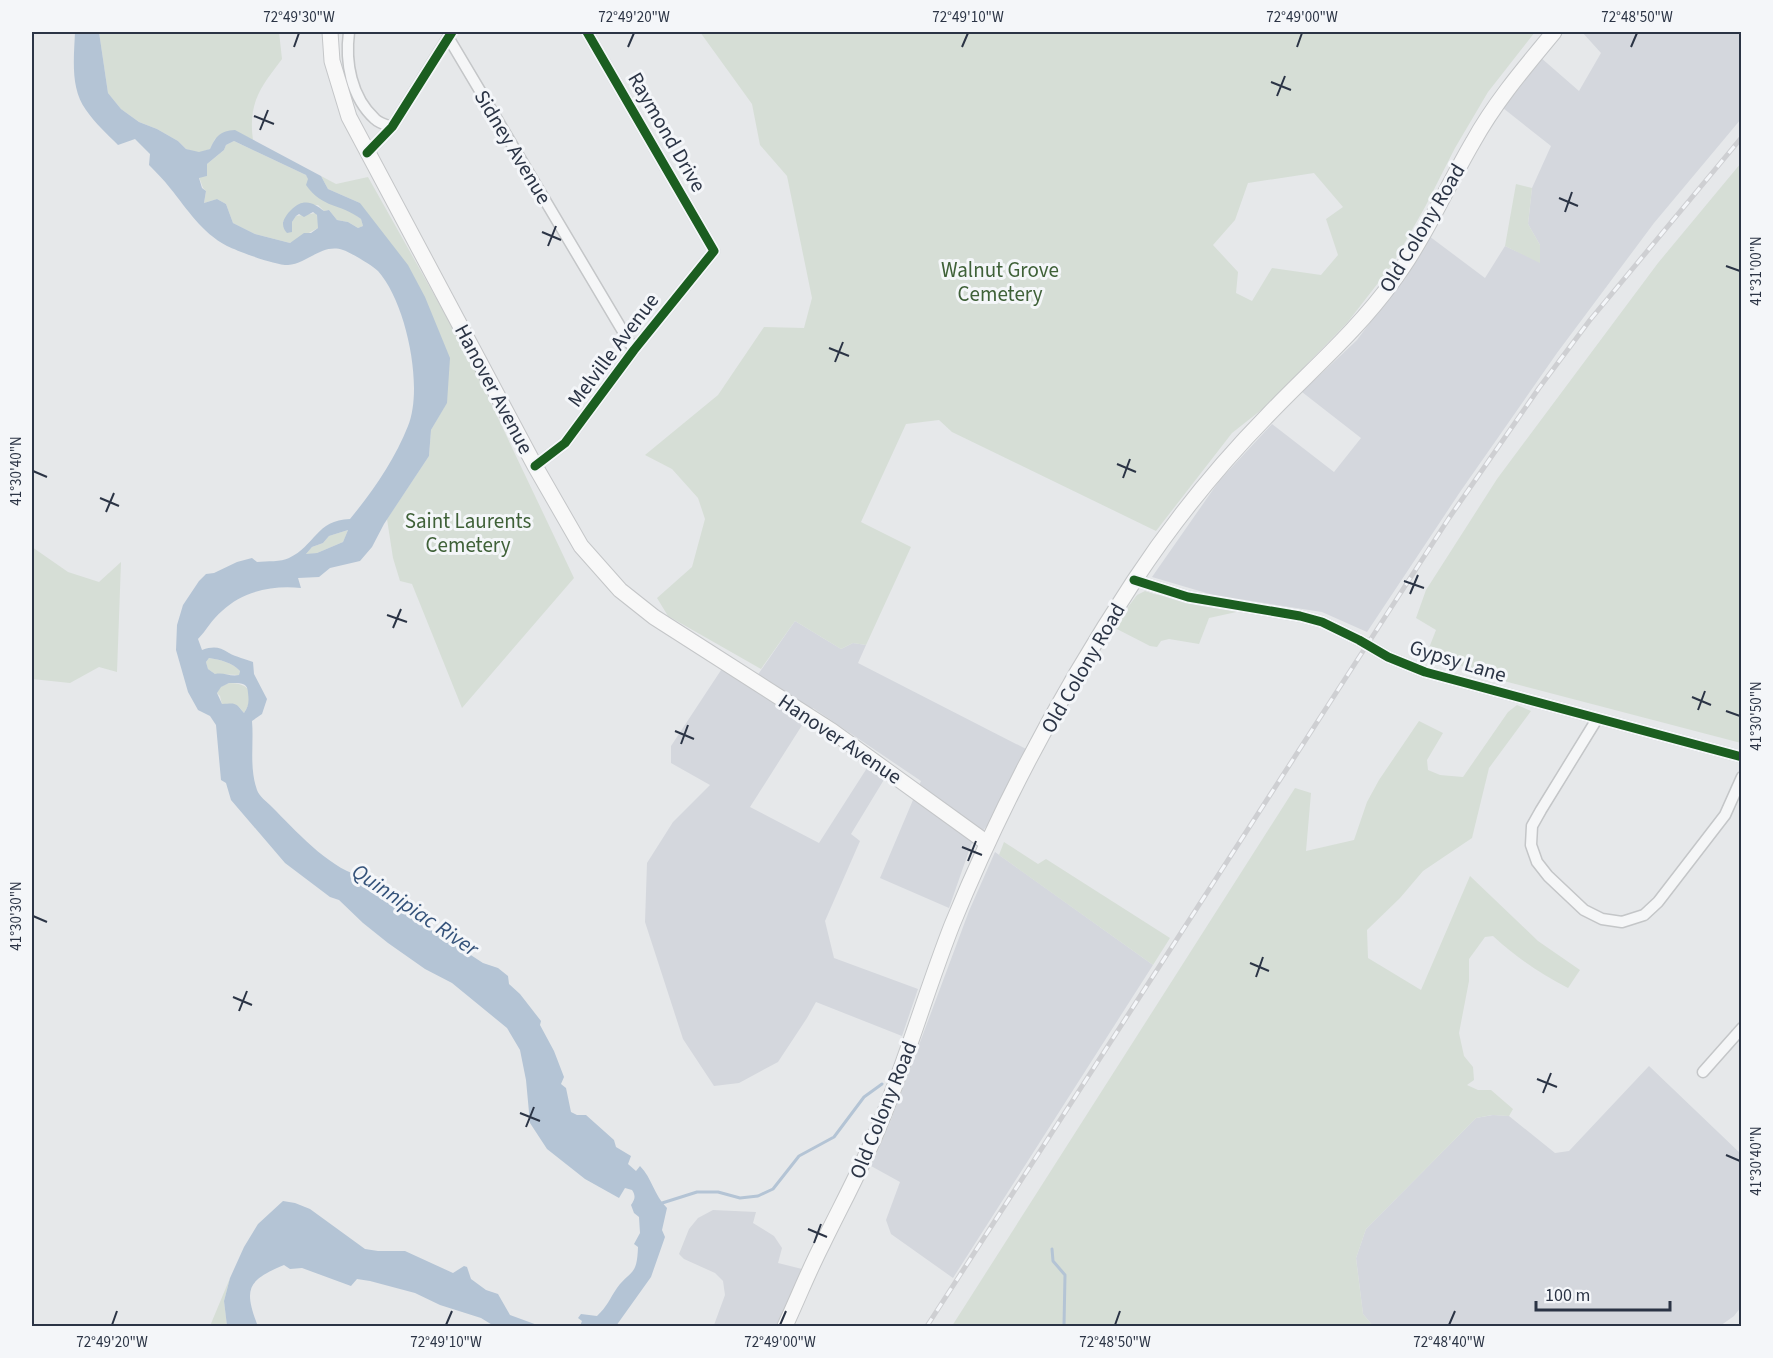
<svg xmlns="http://www.w3.org/2000/svg" width="1773" height="1358" font-family="'Source Sans 3',sans-serif">
  <style>
    .built { fill: #d4d7dd }
    .green { fill: #d6ded6; fill-rule: evenodd }
    .water { fill: #b4c4d5; fill-rule: evenodd }
    .lines { fill: none; stroke-linecap: round; stroke-linejoin: round }
    .stream { stroke: #b4c4d5; stroke-width: 3 }
    .street-casing { stroke: #c4c6c8; stroke-width: 13 }
    .secondary-casing { stroke: #c4c6c8; stroke-width: 17 }
    .street { stroke: #f5f6f7; stroke-width: 10 }
    .secondary { stroke: #f8f8f8; stroke-width: 15 }
    .rail-casing { stroke: #cecfd2; stroke-width: 5 }
    .rail { stroke: #f4f6f9; stroke-width: 3; stroke-dasharray: 9; stroke-linecap: butt }
    .cycleway-casing { stroke: #f4f6f9; stroke-width: 13 }
    .cycleway { stroke: #1b5e20; stroke-width: 9 }
    .ticks { fill: none; stroke: #2b3445; stroke-width: 2 }
    .labels { text-anchor: middle; dominant-baseline: central; stroke-width: 6; stroke-linejoin: round; paint-order: stroke }
    .street-label { font-size: 21px; fill: #2b3445; stroke: #f4f6f9 }
    .park-label { font-size: 21px; fill: #3f6138; stroke: #f4f6f9 }
    .water-label { font-size: 22px; font-style: italic; fill: #34527a; stroke: #f4f6f9 }
    .neatline { fill: none; stroke: #2b3445; stroke-width: 2 }
    .ticks-label { font-size: 15px; text-anchor: middle; fill: #2b3445 }
  </style>
  <rect width="100%" height="100%" fill="#e6e8ea"/>
  <!-- built -->
  <g class="built">
    <polygon points="1582,32 1741,32 1741,119 1654,223 1557,353 1460,492 1367,632 1322,612 1213,595 1152,577 1219,481 1272,424 1334,472 1361,438 1302,392 1357,340 1397,286 1429,236 1485,278 1505,246 1540,262 1540,245 1528,224 1532,188 1551,146 1503,108 1540,57 1579,91 1601,53"/>
    <polygon points="795,621 841,649 853,643 866,645 858,663 1028,750 990,822 971,845 949,908 880,878 921,781 813,708 750,807 819,843 867,768 885,778 851,834 860,841 825,921 834,958 918,989 902,1036 816,1002 807,1018 778,1062 739,1083 714,1086 683,1039 645,922 647,863 673,822 710,785 671,763 671,746 729,658 757,676"/>
    <polygon points="995,852 1153,965 953,1278 891,1234 886,1220 900,1182 871,1166 891,1120 969,911"/>
    <polygon points="1649,1066 1741,1154 1741,1307 1734,1316 1720,1326 1373,1326 1363,1314 1356,1258 1366,1229 1476,1118 1493,1115 1509,1116 1555,1153 1569,1151"/>
    <polygon points="713,1210 756,1212 753,1223 774,1236 782,1248 778,1263 802,1269 779,1326 715,1326 714,1325 725,1295 723,1281 715,1273 684,1259 679,1254 689,1229 698,1218"/>
  </g>
  <!-- green -->
  <g class="green">
    <path d="M99 32H279L282 59C260 88 248 103 253 140L235 131 215 139 210 149 199 153 186 149 178 141 157 129 139 122 121 109 108 93Z"/>
    <path d="M700 32H1535L1488 92 1455 148 1425 207 1392 265 1347 323 1265 407 1232 433 1156 531 952 432 939 420 906 424 861 522 911 547 866 645 853 643 841 649 795 621 761 669 668 616 657 598 692 567 705 519 698 498 672 469 645 455 718 395 764 327 804 328 812 298 787 176 760 145 752 104ZM1314 173 1343 207 1326 219 1338 255 1321 275 1272 268 1252 301 1236 293 1238 272 1213 245 1235 220 1248 183Z"/>
    <polygon points="234,141 306,175 361,219 363,226 358,228 348,222 337,220 329,210 324,211 318,205 295,207 283,222 292,222 296,216 316,213 319,222 318,228 290,243 255,234 233,223 226,204 217,199 204,203 206,191 203,188 199,177 207,176 207,164 224,150 226,145"/>
    <polygon points="1741,163 1741,743 1500,680 1427,653 1436,630 1416,618 1426,590 1497,479 1658,263"/>
    <polygon points="321,176 336,184 368,177 468,355 574,578 462,708 412,584 400,581 393,558 387,519 429,456 431,430 447,402 360,203 328,189"/>
    <polygon points="1516,184 1532,188 1528,224 1540,245 1540,263 1505,246"/>
    <polygon points="348,530 343,542 317,553 305,555 312,547 323,543 329,536"/>
    <polygon points="32,547 68,572 99,582 121,562 117,672 99,667 70,683 32,679"/>
    <polygon points="1145,591 1154,594 1241,611 1209,618 1199,644 1169,639 1161,641 1157,647 1150,646 1113,627 1137,595"/>
    <path d="M209 658C220 660 232 662 240 671L239 675 215 674 208 669 206 662Z"/>
    <path d="M229 683C251 683 256 695 244 713 237 703 234 703 222 705L220 696 217 693 220 687Z"/>
    <path d="M1517 705 1531 711 1489 768 1472 838 1423 871 1400 898 1367 930 1368 958 1421 990 1470 876 1538 941 1580 970 1568 988C1540 974 1516 957 1493 936L1485 937 1469 959V981L1459 1033 1464 1056 1473 1067 1474 1080 1467 1085 1478 1090H1491L1513 1109 1509 1116 1492 1115 1476 1118 1366 1229 1356 1258 1363 1314 1373 1326H952L1295 788 1311 793 1306 851 1354 840 1367 802 1379 780 1419 721 1443 733 1427 760 1428 770 1440 775 1463 777 1508 712Z"/>
    <polygon points="1004,842 1038,864 1046,859 1170,938 1153,965 999,855"/>
    <polygon points="230,1278 224,1301 227,1326 210,1326"/>
  </g>
  <!-- water -->
  <g class="water">
    <path d="M75 32H99L108 93 121 109 139 122 157 129 178 141 186 149 199 152 210 149C216 136 220 131 235 130L321 176 328 189 360 203 408 265 425 297 450 358 447 403 431 430 429 456 384 524 372 547 360 561 330 568 319 577 298 578 301 588C273 585 243 591 222 611 212 619 206 631 198 639L202 650C214 646 219 647 229 653 236 657 246 659 253 662L254 674 267 699 262 714 252 721C254 744 249 767 257 790 259 796 267 802 272 807 294 829 328 867 358 875L362 880 375 885 389 893 436 934 453 941 463 950 483 963 498 968 508 976 509 984 520 994 541 1021 540 1025 554 1051 564 1077 561 1084 566 1088 571 1112 577 1115H586L614 1140 616 1147 631 1156 628 1164 636 1171 640 1166C652 1178 654 1195 667 1208L662 1230 665 1237 651 1277 616 1326H580L582 1321 578 1318 581 1314 597 1316C607 1307 610 1298 617 1288 631 1269 637 1277 638 1247L634 1244 640 1233 639 1217 634 1213 631 1205C635 1199 636 1196 632 1190L625 1188 619 1198 585 1179 547 1149 530 1123 526 1080 520 1050 507 1028 452 983 425 969 388 943 363 923 339 900 330 897 285 863 231 800 226 783 221 780 216 725 210 716 198 710 188 692 176 650 177 625 183 605 199 581 206 574 214 573 237 562 252 558 257 562C267 561 281 562 289 558 315 546 316 520 350 519 373 491 395 459 408 426 424 387 406 302 378 271 373 266 350 252 343 250 322 243 307 264 288 265 274 265 240 252 227 246 201 232 188 210 170 188 164 180 156 172 149 165L150 154 135 139 118 145C107 134 95 123 86 110 70 88 74 58 75 32ZM234 141 306 175 308 179 306 185C323 209 340 203 361 219L363 226 358 228 348 222 337 220 329 210 324 211C317 206 311 201 302 203 295 204 283 217 283 224 283 228 285 231 287 233L292 232V222L296 216 299 214 304 217 313 212 317 215 318 228 311 233H304L290 243 255 234 233 223 226 204 217 199 204 203 206 191 202 188 199 178 207 176V164L224 150 226 145ZM348 530 343 542 317 553 306 554 312 547 323 543 329 536ZM209 658C220 660 232 662 240 671L239 675C230 677 224 672 215 674L208 669 206 662ZM229 683C240 683 248 682 248 693 249 701 249 706 244 713 235 702 236 703 222 704L217 693 221 687Z"/>
    <path d="M283 1201 295 1203 310 1209 365 1249 378 1251H405L453 1273 464 1266 467 1267 471 1279 486 1290 498 1294 510 1315 540 1326H494L481 1318 440 1305 415 1293 370 1281 357 1279 351 1286 302 1268 290 1269 284 1265C249 1280 243 1287 257 1324L262 1326H227L224 1301 230 1278 244 1247 258 1224Z"/>
  </g>
  <g class="lines">
    <!-- stream -->
    <g class="stream">
      <polyline points="659,1204 697,1192 718,1192 740,1198 758,1196 773,1189 799,1156 834,1137 864,1097 882,1084"/>
      <polyline points="1052,1249 1053,1261 1065,1275 1064,1326"/>
    </g>
    <!-- street casing -->
    <g class="street-casing">
      <g id="street">
        <path d="M349 32C345 62 351 97 375 119 379 123 386 125 392 127"/>
        <polyline points="448,37 634,350"/>
        <polyline points="367,153 392,127 451,33"/>
        <polyline points="535,466 565,443 634,350 714,251 587,32"/>
        <polyline points="1134,580 1188,597 1300,616 1322,622 1359,640 1388,657 1425,672 1742,757"/>
        <polyline points="1597,719 1541,810 1532,826 1531,845 1537,862 1548,876 1584,910 1602,919 1622,922 1644,915 1658,902 1725,815 1742,777"/>
        <polyline points="1703,1072 1742,1028"/>
      </g>
    </g>
    <!-- secondary casing -->
    <g class="secondary-casing">
      <g id="secondary">
        <polyline points="330,32 332,61 349,117 535,466 581,546 620,590 654,617 832,731 987,843"/>
        <path d="M785 1326C798 1298 809 1270 823 1243 843 1202 865 1162 882 1119 908 1055 927 989 952 925 1001 805 1063 689 1134 581 1173 522 1218 466 1268 415 1310 371 1357 331 1393 281 1425 238 1446 188 1473 142 1495 102 1525 67 1554 32"/>
      </g>
    </g>
    <!-- street -->
    <use href="#street" class="street"/>
    <!-- secondary -->
    <use href="#secondary" class="secondary"/>
    <!-- rail casing -->
    <g class="rail-casing">
      <polyline id="rail" points="927,1326 1449,518 1539,388 1590,320 1742,137"/>
    </g>
    <!-- rail -->
    <use href="#rail" class="rail"/>
    <!-- cycleway casing -->
    <g class="cycleway-casing">
      <g id="cycleway">
        <polyline points="367,153 392,127 452,32"/>
        <polyline points="535,466 565,443 634,350 714,251 587,32"/>
        <polyline points="1134,580 1188,597 1300,616 1322,622 1359,640 1388,657 1425,672 1742,757"/>
      </g>
    </g>
    <!-- cycleway -->
    <use href="#cycleway" class="cycleway"/>
  </g>
  <!-- ticks -->
  <path class="ticks" d="M294 47 299 33M628 47 634 33M962 47 968 33M1297 47 1302 33M1631 47 1637 33M1271 82 1291 90M1277 96 1285 76M254 116 274 124M260 130 268 110M1559 198 1578 206M1565 212 1572 192M542 232 561 240M548 246 556 226M1726 266 1740 271M829 348 849 356M835 362 843 342M1117 464 1136 472M33 471 47 477M1123 478 1130 459M100 498 119 506M106 512 114 493M1404 581 1424 588M1410 594 1418 575M387 615 407 622M393 628 401 609M1692 697 1711 705M1698 710 1705 691M1726 711 1740 716M675 731 694 739M681 744 688 725M962 847 982 855M968 861 976 841M33 916 47 922M1250 963 1269 971M1256 977 1263 957M233 997 252 1005M239 1011 247 991M1537 1079 1557 1087M1543 1093 1551 1073M520 1113 540 1121M526 1127 534 1107M1726 1155 1740 1161M808 1229 827 1237M814 1243 821 1224M112 1325 117 1311M446 1325 452 1311M780 1325 786 1311M1115 1325 1120 1311M1449 1325 1455 1311"/>
  <g class="labels">
    <!-- street labels -->
    <g class="street-label">
      <text transform="translate(667 132) rotate(60)">Raymond Drive</text>
      <text transform="translate(513 147) rotate(59)">Sidney Avenue</text>
      <text transform="translate(1422 228) rotate(-59)">Old Colony Road</text>
      <text transform="translate(613 350) rotate(-53)">Melville Avenue</text>
      <text transform="translate(494 389) rotate(62)">Hanover Avenue</text>
      <text transform="translate(1458 661) rotate(17)">Gypsy Lane</text>
      <text transform="translate(1083 668) rotate(-60)">Old Colony Road</text>
      <text transform="translate(840 739) rotate(34)">Hanover Avenue</text>
      <text transform="translate(883 1110) rotate(-68)">Old Colony Road</text>
    </g>
    <!-- park labels -->
    <g class="park-label">
      <text x="1000" y="270">Walnut Grove<tspan x="1000" dy="24">Cemetery</tspan></text>
      <text x="468" y="521">Saint Laurents<tspan x="468" dy="24">Cemetery</tspan></text>
    </g>
    <!-- water labels -->
    <g class="water-label">
      <text transform="translate(415 910) rotate(34)">Quinnipiac River</text>
    </g>
  </g>
  <!-- border -->
  <rect width="1773" height="1358" fill="none" stroke="#f4f6f9" stroke-width="66"/>
  <!-- scale -->
  <path d="M1536 1301v9h134v-9" fill="none" stroke="#2b3445" stroke-width="3"/>
  <text x="1545" y="1301" font-size="18" fill="#2b3445" stroke="#f4f6f9" stroke-width="4.5" paint-order="stroke">100 m</text>
  <rect x="33" y="33" width="1707" height="1292" class="neatline"/>
  <g class="ticks-label">
    <text x="299" y="22">72°49'30"W</text>
    <text x="634" y="22">72°49'20"W</text>
    <text x="968" y="22">72°49'10"W</text>
    <text x="1302" y="22">72°49'00"W</text>
    <text x="1637" y="22">72°48'50"W</text>
    <text transform="translate(1756 271) rotate(-90)" y="5">41°31'00"N</text>
    <text transform="translate(16 471) rotate(-90)" y="5">41°30'40"N</text>
    <text transform="translate(1756 716) rotate(-90)" y="5">41°30'50"N</text>
    <text transform="translate(16 916) rotate(-90)" y="5">41°30'30"N</text>
    <text transform="translate(1756 1161) rotate(-90)" y="5">41°30'40"N</text>
    <text x="112" y="1347">72°49'20"W</text>
    <text x="446" y="1347">72°49'10"W</text>
    <text x="780" y="1347">72°49'00"W</text>
    <text x="1115" y="1347">72°48'50"W</text>
    <text x="1449" y="1347">72°48'40"W</text>
  </g>
</svg>
